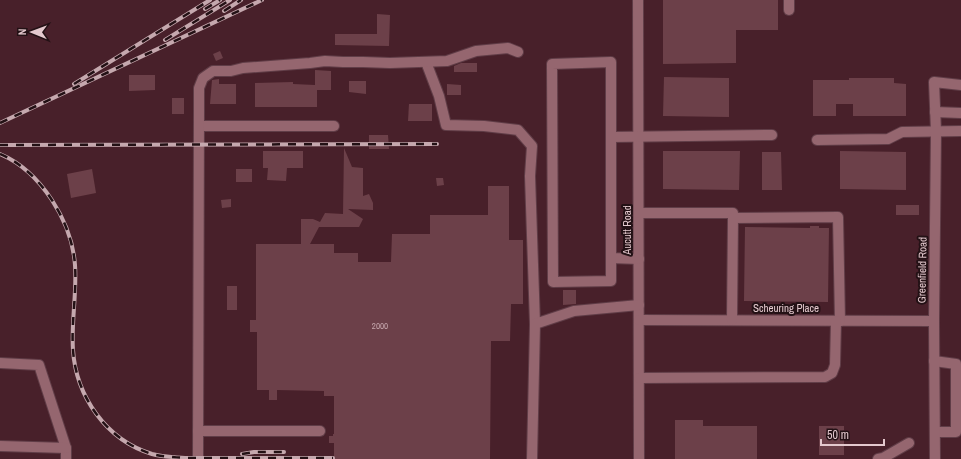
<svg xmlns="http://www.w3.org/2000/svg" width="961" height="459" font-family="'Archivo Narrow',sans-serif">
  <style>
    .building { fill: #6c4049 }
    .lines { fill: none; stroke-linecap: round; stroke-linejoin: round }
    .minor-casing { stroke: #603d47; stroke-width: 12 }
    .minor { stroke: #95666f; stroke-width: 10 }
    .rail-casing { stroke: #c5a8ae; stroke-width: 4 }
    .rail { stroke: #231115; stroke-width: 2.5; stroke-dasharray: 8; stroke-linecap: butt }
    .labels { text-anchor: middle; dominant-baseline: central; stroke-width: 4; stroke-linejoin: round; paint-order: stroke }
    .number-label { font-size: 9px; fill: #c6a7ad }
    .street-label { font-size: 11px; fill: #e4c9ce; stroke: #231115 }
  </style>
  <rect width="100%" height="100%" fill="#48202a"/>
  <!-- building -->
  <g class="building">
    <polygon points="663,0 778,0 778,30 736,30 736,63 663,64"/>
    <polygon points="377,14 390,15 389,46 335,45 335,34 377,34"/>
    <polygon points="220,51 223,58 216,61 213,54"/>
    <polygon points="461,63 477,63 477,72 454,72 454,66"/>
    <polygon points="315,70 331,71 331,90 317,90 317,107 255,107 255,83 293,82 293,84 315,85"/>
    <polygon points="129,75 155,75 155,90 129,91"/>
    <polygon points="664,77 729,78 729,117 663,116"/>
    <polygon points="849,78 894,78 894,83 906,84 906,116 853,116 853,104 836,104 836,116 813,116 813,80 849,80"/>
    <polygon points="219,79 219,84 236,84 236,104 210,104 212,80"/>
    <polygon points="349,81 366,81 366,94 349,92"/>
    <polygon points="447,84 461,85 461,95 447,95"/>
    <rect x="172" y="98" width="12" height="16"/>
    <polygon points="409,104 432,104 432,121 408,121"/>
    <polygon points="369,135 388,135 389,149 369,149"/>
    <polygon points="344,148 352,167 363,168 363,196 369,194 373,203 373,210 348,209 363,219 359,227 319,227 310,244 334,244 334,253 358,253 358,262 391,262 392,234 430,234 430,215 488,215 488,186 509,186 509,240 523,240 523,304 511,304 510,341 491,341 490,459 334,459 334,443 329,443 329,436 333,436 333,434 334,434 334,396 324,396 324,391 277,390 277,400 269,400 269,390 257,390 257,332 250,332 250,320 256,320 256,244 301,244 301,219 313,219 320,222 325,213 343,214"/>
    <polygon points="263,151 303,151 303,168 287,168 286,181 267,180 268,168 263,168"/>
    <polygon points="663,151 740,151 739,190 663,189"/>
    <polygon points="840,151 906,152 906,190 840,189"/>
    <polygon points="762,152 781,152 782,190 762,190"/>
    <polygon points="92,169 96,193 71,198 67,174"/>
    <rect x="236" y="169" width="16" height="13"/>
    <polygon points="436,178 443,178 444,185 437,186"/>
    <polygon points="231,199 231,207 222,208 221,200"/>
    <rect x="896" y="205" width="23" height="10"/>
    <polygon points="810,226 819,226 819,228 829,228 828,302 744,301 745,227 810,228"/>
    <rect x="227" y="286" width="10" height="24"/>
    <polygon points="563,290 576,290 576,304 563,305"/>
    <polygon points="675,420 703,420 703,426 757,426 757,459 675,459"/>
    <rect x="819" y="426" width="25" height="29"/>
  </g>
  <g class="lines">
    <!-- minor casing -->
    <g class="minor-casing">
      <g id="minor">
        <polyline points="638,0 639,459"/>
        <polyline points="789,10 789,0"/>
        <polyline points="426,62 439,96 446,125 484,126 518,130 532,146 530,176 535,324"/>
        <polyline points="935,112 961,113"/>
        <polyline points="199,126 334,126"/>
        <polyline points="611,137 772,135"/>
        <polyline points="817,140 888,139 902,132 961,131"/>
        <polyline points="639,213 733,213 733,218"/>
        <polyline points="611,258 611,62 552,64 553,282 611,281 611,258 639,259"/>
        <polyline points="639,320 934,321"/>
        <polyline points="732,320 733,218 838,217 840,321"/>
        <polyline points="934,361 956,364 956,432 935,432"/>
        <polyline points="0,363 39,365 66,448 66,459"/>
        <polyline points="639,378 825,377 832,373 835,365 836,321"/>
        <polyline points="198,431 320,431"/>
        <polyline points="0,446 66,448"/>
        <polyline points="198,459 199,109 199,88 203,78 213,71 231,71 243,68 310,63 325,61 343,62 363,62 390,63 447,61 476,51 508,48 518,52"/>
        <polyline points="532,459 535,324 574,311 639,305"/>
        <polyline points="878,459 883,458 909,443"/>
        <polyline points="935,459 934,321 936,131 934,82 961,85"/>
      </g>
    </g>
    <!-- minor -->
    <use href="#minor" class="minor"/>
    <!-- rail casing -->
    <g class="rail-casing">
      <g id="rail">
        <polyline points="205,9 220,0"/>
        <polyline points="224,11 241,0"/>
        <polyline points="165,40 230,0"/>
        <polyline points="74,84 210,0"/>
        <polyline points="0,123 262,0"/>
        <polyline points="0,145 437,144"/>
        <path d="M0 154C41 171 72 222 75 265 77 293 71 322 73 350 76 396 106 440 152 454 163 457 174 457 185 458H333"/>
        <polyline points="242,454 254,452 284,452"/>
      </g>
    </g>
    <!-- rail -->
    <use href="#rail" class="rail"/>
  </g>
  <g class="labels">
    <!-- number labels -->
    <g class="number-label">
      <text x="380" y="326">2000</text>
    </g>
    <!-- street labels -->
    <g class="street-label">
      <text transform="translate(627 230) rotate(-90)">Aucutt Road</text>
      <text transform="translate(922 270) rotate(-89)">Greenfield Road</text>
      <text x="786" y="308">Scheuring Place</text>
    </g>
  </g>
  <!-- north arrow -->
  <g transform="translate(32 32) rotate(271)" stroke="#231115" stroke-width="3" paint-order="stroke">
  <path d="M0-3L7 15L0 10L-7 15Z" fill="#e4c9ce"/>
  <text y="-6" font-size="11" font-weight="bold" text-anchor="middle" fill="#e4c9ce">N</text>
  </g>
  <!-- scale -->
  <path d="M821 439v6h63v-6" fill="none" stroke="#e4c9ce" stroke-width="2"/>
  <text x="827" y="439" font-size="12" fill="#e4c9ce" stroke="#231115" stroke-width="3" paint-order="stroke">50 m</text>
</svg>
